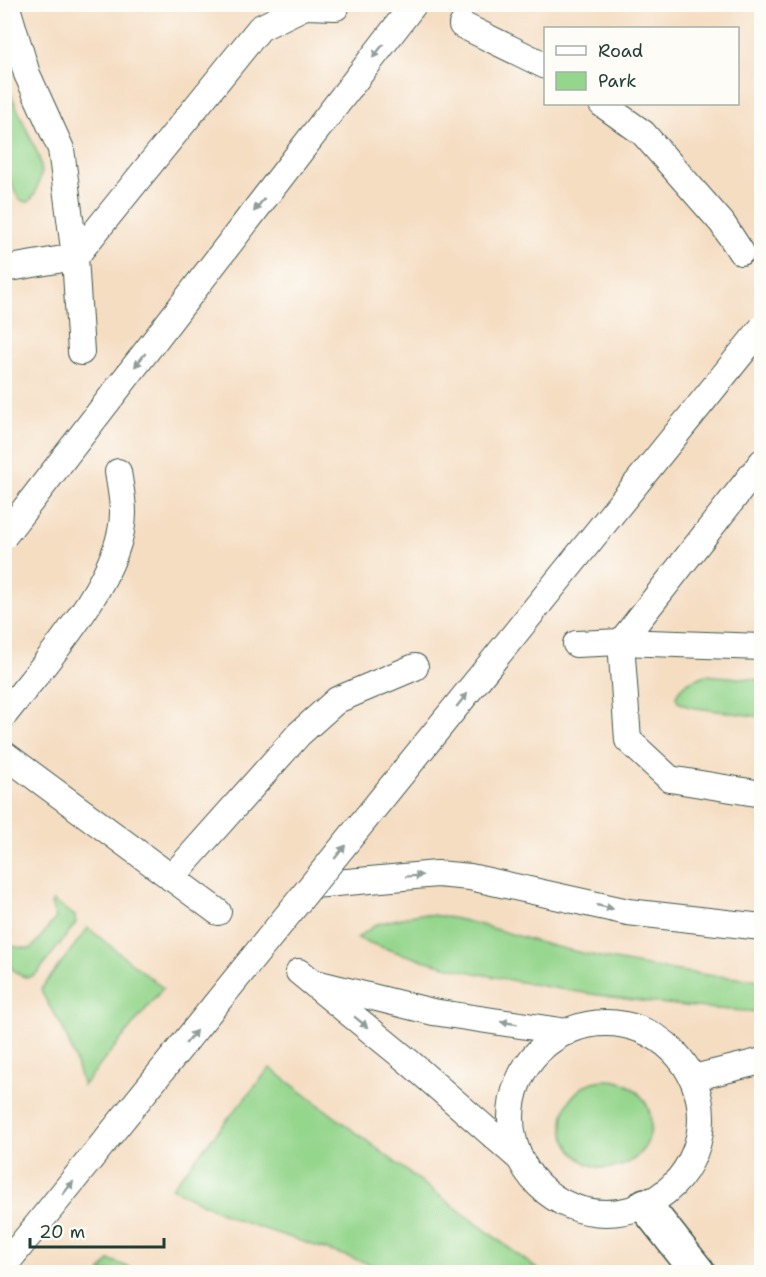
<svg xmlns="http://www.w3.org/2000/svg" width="766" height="1277" font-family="'Shantell Sans',sans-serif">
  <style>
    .green { fill: #95d68d; stroke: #5a8a60; stroke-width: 1.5 }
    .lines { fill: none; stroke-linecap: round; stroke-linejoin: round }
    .service-casing { stroke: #3f5549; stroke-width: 28 }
    .minor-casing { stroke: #3f5549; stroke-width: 36 }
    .service { stroke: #fff; stroke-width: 26 }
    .minor { stroke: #fff; stroke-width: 33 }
    .service-bridge-casing { stroke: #3f5549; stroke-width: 28; stroke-linecap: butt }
    .service-bridge { stroke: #fff; stroke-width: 26 }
    .oneway { fill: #8f9e9a }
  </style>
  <rect width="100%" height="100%" fill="#fdfcf7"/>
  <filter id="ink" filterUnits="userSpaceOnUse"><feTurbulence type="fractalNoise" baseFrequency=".0167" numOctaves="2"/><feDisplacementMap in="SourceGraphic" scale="12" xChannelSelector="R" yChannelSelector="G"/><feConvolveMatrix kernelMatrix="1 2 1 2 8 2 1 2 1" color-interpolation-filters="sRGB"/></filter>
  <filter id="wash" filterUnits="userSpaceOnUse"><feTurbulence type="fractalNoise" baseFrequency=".008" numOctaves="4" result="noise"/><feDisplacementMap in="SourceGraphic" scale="24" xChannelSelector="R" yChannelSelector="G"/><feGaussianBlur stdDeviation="1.35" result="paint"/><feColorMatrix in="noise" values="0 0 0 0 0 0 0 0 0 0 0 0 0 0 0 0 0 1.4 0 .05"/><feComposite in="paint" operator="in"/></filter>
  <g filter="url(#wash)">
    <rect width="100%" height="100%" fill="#f5ddc2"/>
    <!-- green -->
    <g class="green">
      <path d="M4 79 39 157 42 172 35 194 29 202C0 205 4 102 4 79Z"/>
      <path d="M706 675 761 680V717L689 707 678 702 676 696C681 684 694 679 706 675Z"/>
      <path d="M53 901 75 916 76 923 38 972C25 984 15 972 5 962V945L31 949 56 918 51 904Z"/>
      <path d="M419 914C466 916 511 936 557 947 624 964 693 975 761 980V1012C688 1008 616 999 543 986 480 975 417 962 357 938L377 924Z"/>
      <path d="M88 928 163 988 83 1086C76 1065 71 1043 60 1023 53 1011 45 1002 41 989Z"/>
      <polygon points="270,1068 541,1272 394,1272 234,1219 171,1188"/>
      <circle cx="607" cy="1124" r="44"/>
      <polygon points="110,1260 141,1272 100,1272"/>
    </g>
  </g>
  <g filter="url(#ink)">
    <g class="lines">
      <!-- service casing -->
      <g class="service-casing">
        <g id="service">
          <polyline points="6,4 27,74 61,149 75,257 81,352"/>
          <polyline points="462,25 546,66"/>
          <polyline points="602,104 643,133 722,223 741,252"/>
          <polyline points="4,269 75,257 260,28 305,6 336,7"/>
          <polyline points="762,462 621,642 628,740 670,779 762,794"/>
          <polyline points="576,644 621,642 762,647"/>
          <path d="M4 715C43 665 123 577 123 513 123 499 120 485 118 472"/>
          <polyline points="4,754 218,912"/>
          <polyline points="171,878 299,734 337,700 415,667"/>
          <polyline points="314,885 437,874 470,877 628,912 762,927"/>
          <polyline points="299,972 408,1061 519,1158"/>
          <polyline points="320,984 433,1012 567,1032"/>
          <circle cx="606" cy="1118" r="95"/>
          <polyline points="693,1078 762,1061"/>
        </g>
      </g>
      <!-- minor casing -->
      <g class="minor-casing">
        <polyline id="minor" points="645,1205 698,1272"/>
      </g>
      <!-- service -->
      <use href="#service" class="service"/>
      <!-- minor -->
      <use href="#minor" class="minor"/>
      <!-- service-bridge casing -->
      <g class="service-bridge-casing">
        <g id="service-bridge">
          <polyline points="4,536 414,4"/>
          <polyline points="4,1266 762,328"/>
        </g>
      </g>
      <!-- service-bridge -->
      <use href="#service-bridge" class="service-bridge"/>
    </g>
    <!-- one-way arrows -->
    <defs><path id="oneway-solid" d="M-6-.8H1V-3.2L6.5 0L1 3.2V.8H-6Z" transform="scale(1.5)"/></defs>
    <g class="oneway">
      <use href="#oneway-solid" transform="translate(378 51) rotate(128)"/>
      <use href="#oneway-solid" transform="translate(259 205) rotate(128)"/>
      <use href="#oneway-solid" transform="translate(140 360) rotate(128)"/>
      <use href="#oneway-solid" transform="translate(462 700) rotate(-51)"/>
      <use href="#oneway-solid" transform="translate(340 852) rotate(-51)"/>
      <use href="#oneway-solid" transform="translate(414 876) rotate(-4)"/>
      <use href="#oneway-solid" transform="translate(605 907) rotate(13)"/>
      <use href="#oneway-solid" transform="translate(361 1022) rotate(39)"/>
      <use href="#oneway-solid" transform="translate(509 1023) rotate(-171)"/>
      <use href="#oneway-solid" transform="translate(191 1037) rotate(-51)"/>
      <use href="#oneway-solid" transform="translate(68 1188) rotate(-51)"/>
    </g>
  </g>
  <!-- margin -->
  <rect width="766" height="1277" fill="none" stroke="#fdfcf7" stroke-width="24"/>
  <!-- legend -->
  <rect x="544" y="27" width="195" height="78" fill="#fdfcf7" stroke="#a4b0a9" stroke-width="1.5"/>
  <rect x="556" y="46" width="30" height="9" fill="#ffffff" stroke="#a4b0a9" stroke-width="1.5"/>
  <text x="598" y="57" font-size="18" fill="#1f3d34">Road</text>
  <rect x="556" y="72" width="30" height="18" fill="#95d68d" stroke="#a4b0a9" stroke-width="1.5"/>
  <text x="598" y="87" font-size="18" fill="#1f3d34">Park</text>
  <!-- scale -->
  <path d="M30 1238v9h134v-9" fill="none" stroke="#1f3d34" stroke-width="3"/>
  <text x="39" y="1238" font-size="18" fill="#1f3d34" stroke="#fdfcf7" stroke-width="4.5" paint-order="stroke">20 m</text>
</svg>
